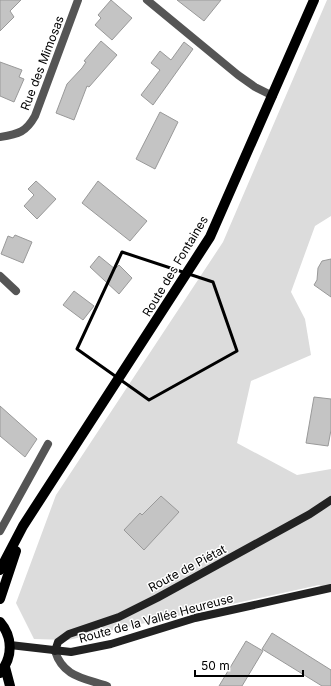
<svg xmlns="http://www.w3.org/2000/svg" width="331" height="686" font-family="Inter,sans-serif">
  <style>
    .green { fill: #dcdcdc }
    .building { fill: #c4c4c4; stroke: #999 }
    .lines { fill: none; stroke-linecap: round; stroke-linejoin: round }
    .street { stroke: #555; stroke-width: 8 }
    .secondary { stroke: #222; stroke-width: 8 }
    .primary { stroke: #000; stroke-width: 10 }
    .marked { fill: none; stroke: #000; stroke-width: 3; stroke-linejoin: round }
    .labels { text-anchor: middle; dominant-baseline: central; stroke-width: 3; stroke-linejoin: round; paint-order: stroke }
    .street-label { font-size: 12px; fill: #000; stroke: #fff }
  </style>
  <rect width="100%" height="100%" fill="#fff"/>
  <!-- green -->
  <polygon class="green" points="327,0 331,0 331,216 315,226 291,292 305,319 311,355 251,381 237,443 297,475 331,469 331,591 319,585 68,640 34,639 16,603 56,495 223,242"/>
  <!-- building -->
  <g class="building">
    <polygon points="0,0 21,0 10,11 14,17 0,31"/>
    <polygon points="111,0 132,18 112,40 95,25 101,18 98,15"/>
    <polygon points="177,0 221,0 204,21"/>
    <polygon points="101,41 117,55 89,87 87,86 74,120 56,113 67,84 82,68 86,62 84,61"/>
    <polygon points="184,42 193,49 153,105 141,95 160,70 151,63 160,51 171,60"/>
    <polygon points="0,62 22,70 19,77 24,79 14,102 0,96"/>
    <polygon points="160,112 178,122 155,169 136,159"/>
    <polygon points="36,181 56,199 37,219 24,206 34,195 28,189"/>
    <polygon points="98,181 147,221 130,241 82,203"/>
    <polygon points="15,235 32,242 23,263 1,254 8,236 13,238"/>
    <polygon points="99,256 115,269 119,265 132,278 119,294 90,267"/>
    <polygon points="331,259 331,297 314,285 317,280 318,268 322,261"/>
    <polygon points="74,291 94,306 83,320 63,305"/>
    <polygon points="314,397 331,399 331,430 328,446 306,443"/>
    <polygon points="0,406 37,439 25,457 0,436"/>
    <polygon points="161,496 179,512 144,550 124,530 140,513 142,515"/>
    <polygon points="272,633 331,670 331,686 322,686 262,649"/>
    <polygon points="246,641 263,651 242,686 219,686"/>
  </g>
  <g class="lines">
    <!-- street -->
    <g class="street">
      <polyline points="147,0 238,75 255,87 273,96"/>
      <path d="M0 137C19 134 26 132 35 116L78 0"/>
      <polyline points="0,276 16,291"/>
      <polyline points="0,531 48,444"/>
      <path d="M55 651C63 677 84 678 107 686"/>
    </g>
    <!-- secondary -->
    <g class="secondary">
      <polyline points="10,645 71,652 111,644 195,618 331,588"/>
      <polyline points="55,651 58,642 69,634 119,617 157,598 310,514 331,500"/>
    </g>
    <!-- primary -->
    <g class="primary">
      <polyline points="0,570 23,526 210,237 314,0"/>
      <polyline points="0,599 16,551"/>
      <path d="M0 622C13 637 13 657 0 673"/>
      <polyline points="5,667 10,686"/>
    </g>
  </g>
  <!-- marked area -->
  <path class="marked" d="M122 252 213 282 237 351 149 400 77 349Z"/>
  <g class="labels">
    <!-- street labels -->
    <g class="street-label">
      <text transform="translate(42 63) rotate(-69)">Rue des Mimosas</text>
      <text transform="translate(175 266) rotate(-59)">Route des Fontaines</text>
      <text transform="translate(187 568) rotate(-28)">Route de Piétat</text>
      <text transform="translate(156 618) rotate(-15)">Route de la Vallée Heureuse</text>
    </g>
  </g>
  <!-- scale -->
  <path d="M195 670v6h108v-6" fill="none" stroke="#000000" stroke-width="2"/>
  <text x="201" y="670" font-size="12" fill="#000000" stroke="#ffffff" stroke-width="3" paint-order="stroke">50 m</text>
</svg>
